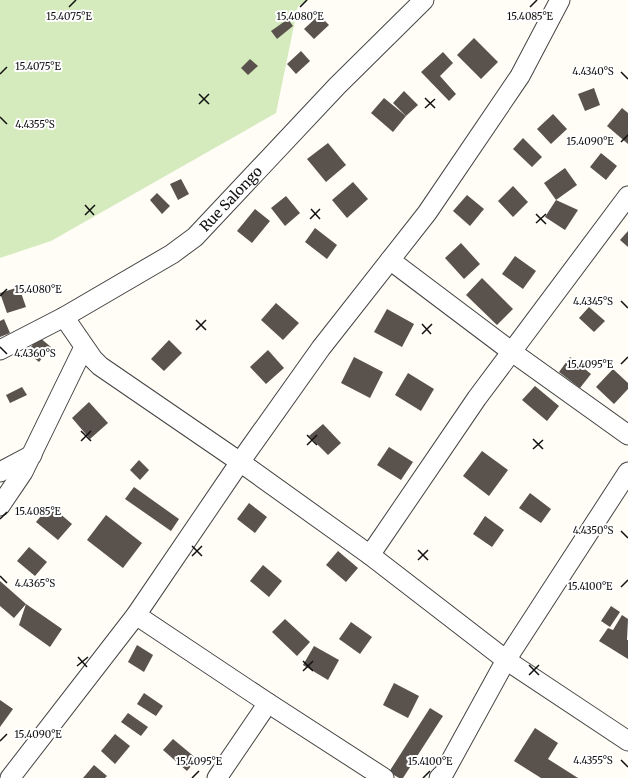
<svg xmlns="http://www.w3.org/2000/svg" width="628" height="778" font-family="Merriweather,serif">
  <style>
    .garden { fill: #d5ebbd }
    .building { fill: #5a524d }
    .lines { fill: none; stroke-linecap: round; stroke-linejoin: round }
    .minor-casing { stroke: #444; stroke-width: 21 }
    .minor { stroke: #fff; stroke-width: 19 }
    .ticks { fill: none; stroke: #111; stroke-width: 1.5 }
    .labels { text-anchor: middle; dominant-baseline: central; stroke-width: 4; stroke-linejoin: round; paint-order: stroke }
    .street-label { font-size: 14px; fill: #111; stroke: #fff }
    .ticks-label { font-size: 10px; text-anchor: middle; fill: #111; stroke: #fff; stroke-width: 4; stroke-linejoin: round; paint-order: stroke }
  </style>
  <rect width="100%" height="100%" fill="#fffdf5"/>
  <!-- garden -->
  <polygon class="garden" points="0,0 309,0 298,6 276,113 51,241 0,258"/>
  <!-- building -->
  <g class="building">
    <polygon points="319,15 329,25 314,39 304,29"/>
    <polygon points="288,19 293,26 277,39 271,31"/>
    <polygon points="474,38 498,62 481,79 457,55"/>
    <polygon points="301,51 310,61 296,74 287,64"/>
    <polygon points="443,52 453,63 440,76 456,94 449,101 421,72"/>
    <polygon points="250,59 258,66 248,75 241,68"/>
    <polygon points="594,88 600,105 585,111 578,94"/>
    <polygon points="404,91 418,105 406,116 393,103"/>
    <polygon points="384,98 406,116 393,132 371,113"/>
    <polygon points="622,108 628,113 628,144 607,126"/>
    <polygon points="553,114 567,129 551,144 537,129"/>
    <polygon points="523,138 542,157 532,167 513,149"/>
    <polygon points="328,143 346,165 326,182 307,159"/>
    <polygon points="601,153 617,166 606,180 590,167"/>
    <polygon points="565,168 577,185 556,200 544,183"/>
    <polygon points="181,179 189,194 178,200 170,184"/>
    <polygon points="353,182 368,199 347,218 332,200"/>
    <polygon points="513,186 528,202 513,217 498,201"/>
    <polygon points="157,193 170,206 162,214 150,200"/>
    <polygon points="467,195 484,209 470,226 453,211"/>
    <polygon points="286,196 300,213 285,226 271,208"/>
    <polygon points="556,200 578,210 565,230 545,217"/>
    <polygon points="255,209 270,221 252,243 237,231"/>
    <polygon points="315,228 337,245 327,259 305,242"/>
    <polygon points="628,231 628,247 620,240"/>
    <polygon points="461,243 480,264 464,279 445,258"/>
    <polygon points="515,256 536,271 523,289 502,274"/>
    <polygon points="482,278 513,309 497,325 466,295"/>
    <polygon points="19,287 26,307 7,313 0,293"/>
    <polygon points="276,303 299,323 283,340 261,320"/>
    <polygon points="589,307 605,321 594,332 579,318"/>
    <polygon points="387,309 414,324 402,347 374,332"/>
    <polygon points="4,319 10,333 0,337 0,321"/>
    <polygon points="39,337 51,347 39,362 27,352"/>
    <polygon points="169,340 182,353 164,371 151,359"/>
    <polygon points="268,350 284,368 266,384 250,367"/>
    <polygon points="354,357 383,372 370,398 341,383"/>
    <polygon points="570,357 591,374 580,388 559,372"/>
    <polygon points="613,369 628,383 628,389 614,404 596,387"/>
    <polygon points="408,373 434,389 421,411 395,395"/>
    <polygon points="535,386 559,406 547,421 522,400"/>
    <polygon points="22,387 27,395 10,403 6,395"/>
    <polygon points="89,402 108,423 90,439 72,418"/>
    <polygon points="323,424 341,443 328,455 309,436"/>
    <polygon points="389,447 413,462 401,480 377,465"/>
    <polygon points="482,451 508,470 489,496 463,476"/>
    <polygon points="139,460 149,470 140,480 130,470"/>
    <polygon points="134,487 179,519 171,531 125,499"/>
    <polygon points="530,493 551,509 541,523 519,508"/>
    <polygon points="249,503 267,517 255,533 237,519"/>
    <polygon points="50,505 72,524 58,540 36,522"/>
    <polygon points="106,515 142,543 123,568 87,540"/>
    <polygon points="485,516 504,530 492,547 473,534"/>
    <polygon points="29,547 47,562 35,576 17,561"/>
    <polygon points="338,551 358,568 346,582 326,565"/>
    <polygon points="263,565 282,581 269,597 250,581"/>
    <polygon points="0,581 26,604 62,629 50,647 19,625 26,604 14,618 0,606"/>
    <polygon points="611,606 620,612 610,627 601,621"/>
    <polygon points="622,615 628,619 627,640 628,640 628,659 599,641 608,628 613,630"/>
    <polygon points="285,619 310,642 297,656 272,632"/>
    <polygon points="351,622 372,637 360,654 339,639"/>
    <polygon points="137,645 153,655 144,672 128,662"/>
    <polygon points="314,646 339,660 328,680 303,665"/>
    <polygon points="394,683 419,696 408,718 383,705"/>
    <polygon points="144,693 163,706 156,716 137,704"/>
    <polygon points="0,700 13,709 0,727"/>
    <polygon points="430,708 443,716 403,778 399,778 389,772"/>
    <polygon points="128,713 148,727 141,736 121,722"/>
    <polygon points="535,728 558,743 548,759 578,778 541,778 514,761"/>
    <polygon points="115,734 130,746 115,764 101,751"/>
    <polygon points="173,739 197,759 187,771 163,750"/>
    <polygon points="94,765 107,776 105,778 83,778"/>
  </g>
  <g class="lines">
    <!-- minor casing -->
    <g class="minor-casing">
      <g id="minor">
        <polyline points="390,260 512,352 628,435"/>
        <polyline points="64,317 93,359 100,366 240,462 370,555 506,660 628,741"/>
        <path id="s1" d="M0 350 64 317 172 254 195 237 337 86 424 0"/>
        <polyline points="0,472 32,455"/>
        <polyline points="0,506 23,472 84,347"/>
        <polyline points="370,555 477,398 628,196"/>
        <polyline points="136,615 268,703 384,778"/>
        <polyline points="10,778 136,615 240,462 321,348 427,213 520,76 560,0"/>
        <polyline points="217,778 268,703"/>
        <polyline points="439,778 444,773 506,660 628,472"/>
      </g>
    </g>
    <!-- minor -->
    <use href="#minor" class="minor"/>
  </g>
  <!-- ticks -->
  <path class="ticks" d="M69 7 76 0M300 7 307 0M530 7 537 0M621 72 628 79M0 74 7 67M199 94 209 104M425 98 435 108M199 104 209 94M425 108 435 99M0 117 7 124M621 142 628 135M85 205 94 215M311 209 320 219M536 214 546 224M85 215 95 205M310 219 320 209M536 223 546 214M0 296 7 289M621 301 628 308M196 320 206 330M422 324 431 334M196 330 206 320M422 334 432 324M0 347 7 354M621 364 628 357M81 431 91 441M307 435 317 445M533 439 543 449M81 441 91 431M307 445 317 435M533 449 543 440M0 519 7 512M621 531 628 538M192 546 202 556M418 550 428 560M192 556 202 546M418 560 428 550M0 576 7 583M621 587 628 580M78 657 87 667M303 661 313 671M529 665 539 675M77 666 88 657M303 671 313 661M529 675 539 665M0 741 7 734M621 760 628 767M192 778 199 771M423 778 430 771"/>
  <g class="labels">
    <!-- street labels -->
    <g class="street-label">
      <text stroke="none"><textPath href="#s1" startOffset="278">Rue Salongo</textPath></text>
    </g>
  </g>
  <g class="ticks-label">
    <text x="69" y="20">15.4075°E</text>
    <text x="300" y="20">15.4080°E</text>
    <text x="530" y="20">15.4085°E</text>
    <text x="38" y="70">15.4075°E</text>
    <text x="593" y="75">4.4340°S</text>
    <text x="35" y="128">4.4355°S</text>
    <text x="590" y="145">15.4090°E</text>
    <text x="38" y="293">15.4080°E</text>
    <text x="593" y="305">4.4345°S</text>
    <text x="35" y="357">4.4360°S</text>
    <text x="590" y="368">15.4095°E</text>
    <text x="38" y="515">15.4085°E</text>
    <text x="593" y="534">4.4350°S</text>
    <text x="35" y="587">4.4365°S</text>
    <text x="590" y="590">15.4100°E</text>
    <text x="38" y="738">15.4090°E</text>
    <text x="593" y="764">4.4355°S</text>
    <text x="199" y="765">15.4095°E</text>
    <text x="430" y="765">15.4100°E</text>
  </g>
</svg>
